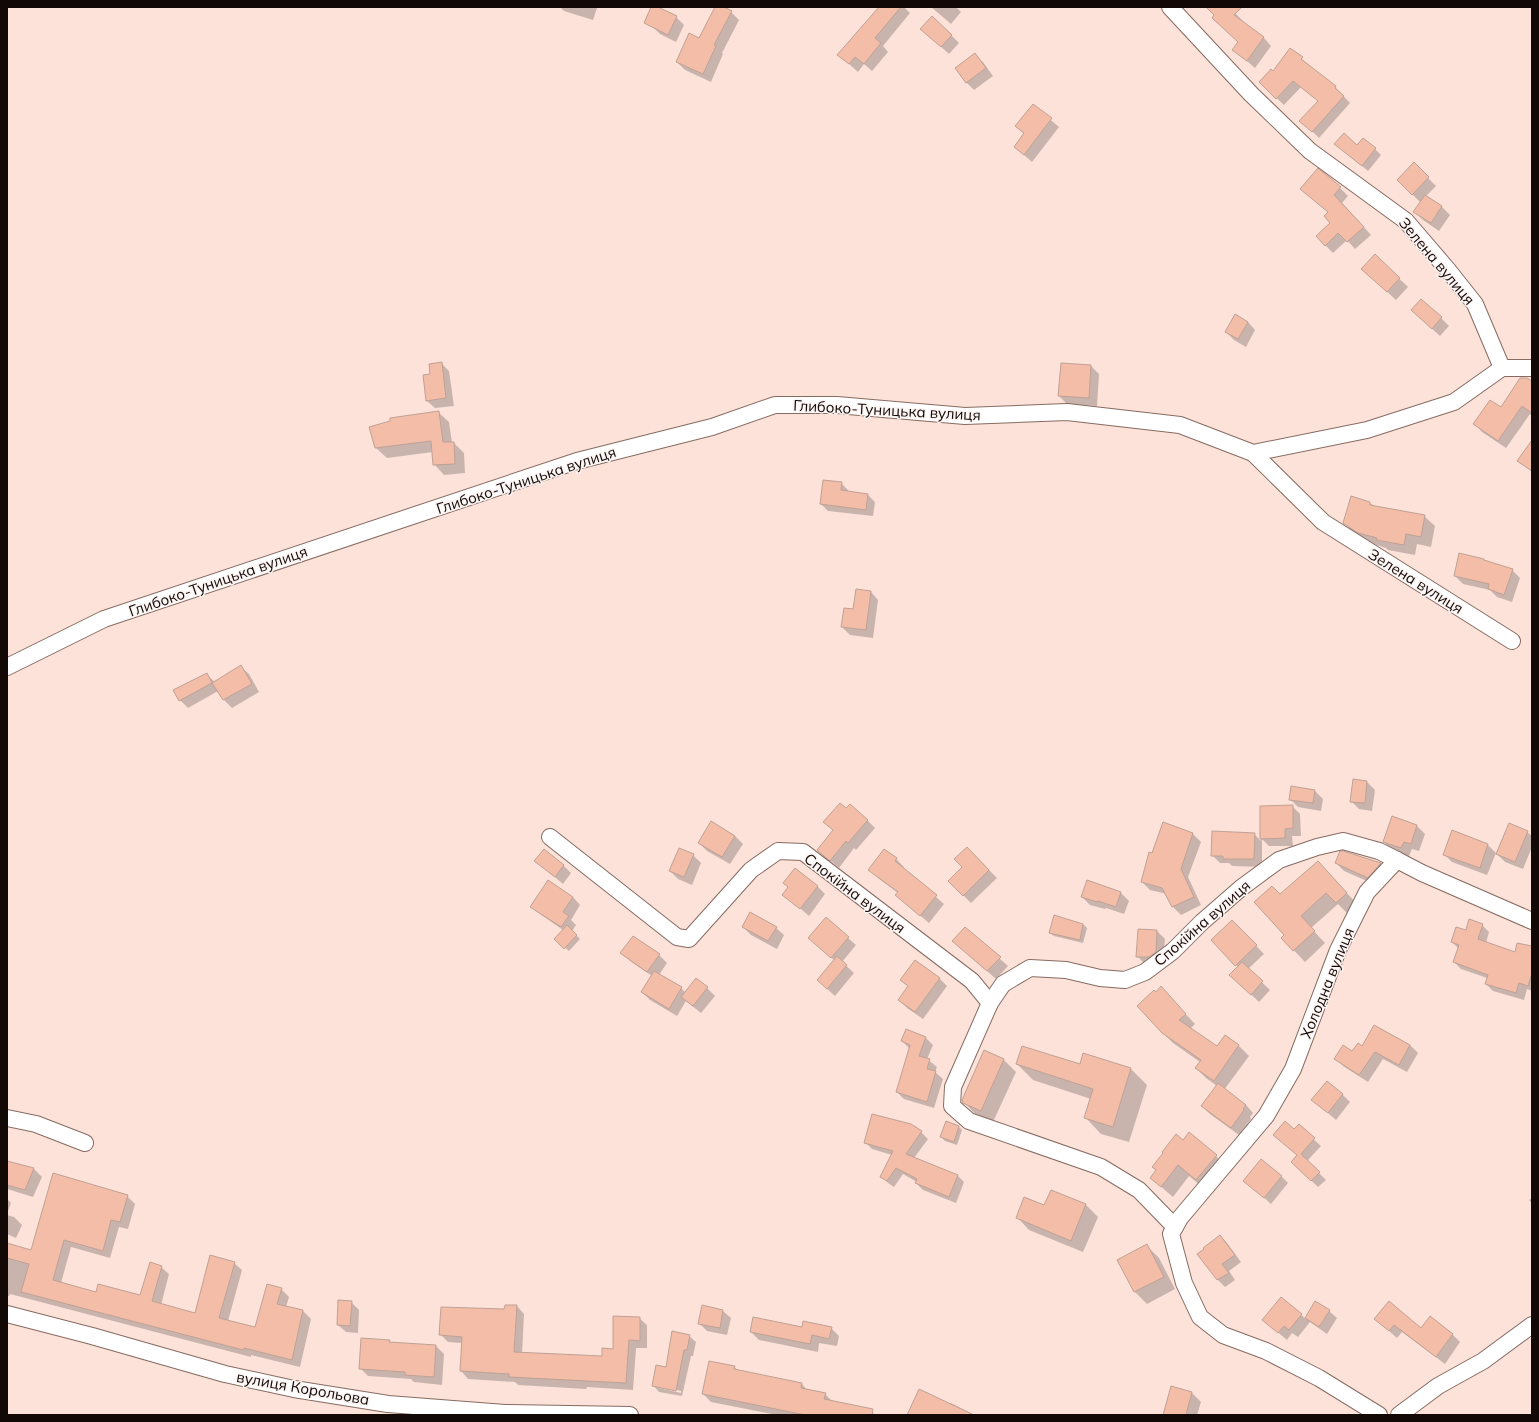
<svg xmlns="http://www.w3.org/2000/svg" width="1539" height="1422" font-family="Mulish,sans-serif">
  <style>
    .shadow { fill: #0003; fill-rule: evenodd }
    .building { fill: #f4bda8; stroke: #bfa195 }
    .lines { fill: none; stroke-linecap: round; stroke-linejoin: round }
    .minor-casing { stroke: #876b61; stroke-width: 18 }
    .minor { stroke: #fff; stroke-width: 16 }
    .labels { text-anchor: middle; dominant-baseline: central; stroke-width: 3; stroke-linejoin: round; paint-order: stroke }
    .street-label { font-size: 15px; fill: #120906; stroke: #fbf4f2 }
  </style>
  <rect width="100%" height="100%" fill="#fce2d9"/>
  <!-- shadow -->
  <g class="shadow">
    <polygon points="560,7 596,7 597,8 593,20 564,11"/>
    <polygon points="652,7 656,7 676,17 684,25 676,42 660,34 652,26"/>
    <polygon points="716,7 721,7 731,12 739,20 722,53 723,54 711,82 685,70 677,62 699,39"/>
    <polygon points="876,7 904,7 910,13 883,46 888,52 872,71 864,64 858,72 839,55 879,9"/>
    <polygon points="931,7 956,7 961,12 951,24"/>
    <polygon points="1208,7 1229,7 1243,21 1243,22 1264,38 1271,46 1255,68 1234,50 1239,43"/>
    <polygon points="951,35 959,43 949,54 930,37"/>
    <polygon points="1290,49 1335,87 1350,103 1319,138 1301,120 1319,101 1301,87 1284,105 1267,89 1273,73"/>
    <polygon points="975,55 983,62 993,76 974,90 966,82"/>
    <polygon points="1033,105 1059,127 1032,162 1015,147 1024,134 1016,126"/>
    <polygon points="1336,144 1375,149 1381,155 1368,171"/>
    <polygon points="1414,164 1436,186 1426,196 1442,207 1450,215 1439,231 1423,220 1415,212 1421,203 1398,180"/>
    <polygon points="1340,188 1348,196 1342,203 1371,235 1355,249 1347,240 1333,253 1325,245 1331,223 1329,213 1302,189"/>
    <polygon points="1375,256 1408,287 1396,300 1371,277"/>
    <polygon points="1420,318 1441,318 1449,326 1440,336"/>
    <polygon points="1248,322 1255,330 1246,347 1234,340 1226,332"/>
    <polygon points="441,363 449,371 454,406 435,408 427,401"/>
    <polygon points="1091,366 1099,374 1097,406 1067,404 1059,396"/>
    <polygon points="1532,382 1532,416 1530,414 1506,448 1482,432 1475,424 1501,408"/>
    <polygon points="438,412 449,422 452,443 454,443 464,453 465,473 444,475 434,464 433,452 387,458 376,448"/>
    <polygon points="1532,442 1532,472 1519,461"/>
    <polygon points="841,483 848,490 848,492 868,495 875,502 873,516 828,511 821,504"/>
    <polygon points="1370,503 1374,506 1424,516 1435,526 1431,547 1417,544 1415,555 1388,550 1386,548 1370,543 1355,534 1344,523"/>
    <polygon points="1486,562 1512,570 1520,578 1512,602 1497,597 1490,590 1463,584 1455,576"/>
    <polygon points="871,592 878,600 873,638 850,635 842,627 854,610"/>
    <polygon points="241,667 249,674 259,692 232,708 224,700 218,691 188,708 180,700 206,674 215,682"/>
    <polygon points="1367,782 1375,790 1372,811 1359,809 1351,801"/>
    <polygon points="1315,791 1323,799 1321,811 1298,807 1290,799"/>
    <polygon points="1292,806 1300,814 1301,836 1292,836 1293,846 1269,846 1262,839 1262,867 1232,866 1229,863 1220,863 1212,855 1254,834 1261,841 1261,807"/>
    <polygon points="1392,818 1417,826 1425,834 1419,851 1412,849 1409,856 1392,850 1384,842"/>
    <polygon points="867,820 875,828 856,850 854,848 839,868 818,850"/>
    <polygon points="712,822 735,836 743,844 730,864 707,851 699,843"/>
    <polygon points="1164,824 1193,834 1201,842 1188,877 1201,905 1181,915 1173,907 1167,894 1150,890 1142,882"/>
    <polygon points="1453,832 1488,845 1497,854 1527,832 1532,836 1532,847 1523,869 1505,862 1496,853 1487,875 1452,862 1444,854"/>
    <polygon points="967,848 997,878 971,903 949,881 963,867"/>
    <polygon points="884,850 896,859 904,867 903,868 944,904 929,923 904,902 898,893 878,878 870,870"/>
    <polygon points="1343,852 1380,864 1388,871 1376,885 1344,871 1336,863"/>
    <polygon points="693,855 701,863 692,885 678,879 670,871"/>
    <polygon points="563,865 571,873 563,884 544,868"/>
    <polygon points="1329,874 1358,905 1348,914 1338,904 1311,928 1325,943 1305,962 1282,938 1285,935 1281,895"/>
    <polygon points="1087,882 1121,893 1129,901 1124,914 1106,908 1105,909 1090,905 1082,897"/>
    <polygon points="817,886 825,894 809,916 784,894"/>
    <polygon points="573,897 580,905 571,920 576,925 572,931 580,939 569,951 555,939 563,930 540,914 532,906"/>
    <polygon points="1232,921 1264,954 1248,969 1270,990 1259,1002 1239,983 1238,967 1212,940"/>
    <polygon points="1083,924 1087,928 1083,943 1054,936 1050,933"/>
    <polygon points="1482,925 1489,932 1486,943 1516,953 1532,947 1532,991 1527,989 1524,1000 1493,991 1486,984 1487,978 1461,969 1454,962 1459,949 1452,942 1466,931"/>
    <polygon points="743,927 776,928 784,935 777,949 751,935"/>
    <polygon points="965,928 1008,966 996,979 961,948"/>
    <polygon points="1157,931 1165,939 1163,960 1145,964 1137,956"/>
    <polygon points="848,938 856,945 842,962 854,973 835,996 826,988 835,961 818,946"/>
    <polygon points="622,953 659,955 667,963 659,975 681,988 686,993 707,988 715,996 701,1013 686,1001 677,1016 650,1000 642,992 652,976 630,961"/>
    <polygon points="939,978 947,986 923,1019 907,1008 899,1000"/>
    <polygon points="1161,988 1195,1024 1190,1029 1217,1047 1225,1036 1239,1046 1249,1056 1224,1090 1246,1105 1253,1113 1250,1117 1251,1119 1239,1135 1210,1114 1202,1106 1217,1086 1206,1078 1196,1068 1200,1062 1173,1043 1162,1032 1156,993"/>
    <polygon points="1375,1026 1410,1045 1418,1053 1407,1072 1383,1059 1368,1082 1343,1066 1336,1058 1353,1053 1363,1047"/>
    <polygon points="907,1030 926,1038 933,1045 927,1059 937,1067 935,1072 943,1079 934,1108 904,1099 897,1092 909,1048 902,1041"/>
    <polygon points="1084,1054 1131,1069 1147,1085 1129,1142 1101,1134 1085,1117 1091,1099 1033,1080 1017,1064 1080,1065"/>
    <polygon points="1004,1060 1016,1072 993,1122 976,1115 964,1102"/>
    <polygon points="1342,1094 1350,1102 1336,1120 1321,1107"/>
    <polygon points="1299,1126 1321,1146 1307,1161 1326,1180 1318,1187 1292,1162 1298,1156 1281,1141"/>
    <polygon points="959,1127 962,1130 957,1145 945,1141 941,1137"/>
    <polygon points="921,1132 928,1139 914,1158 957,1175 964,1182 956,1203 923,1190 916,1183 917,1182 903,1174 894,1187 888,1183 881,1176 892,1155 872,1149 865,1142"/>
    <polygon points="1183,1141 1216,1156 1227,1167 1207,1191 1189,1176 1173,1197 1151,1178"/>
    <polygon points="7,1162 34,1169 42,1177 33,1197 7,1189"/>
    <polygon points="1281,1176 1288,1183 1271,1204 1245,1181"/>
    <polygon points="1051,1191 1086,1205 1098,1217 1083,1252 1029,1230 1017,1217 1045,1206"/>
    <polygon points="127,1196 135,1204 128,1229 119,1227 110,1258 71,1247 61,1283 97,1293 141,1297 161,1267 169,1274 161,1305 195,1314 234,1263 242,1270 228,1321 256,1329 281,1289 289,1297 286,1307 303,1311 311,1319 300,1367 251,1355 251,1357 10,1294 9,1296 7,1296 7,1244 32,1251"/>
    <polygon points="1532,1198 1532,1204 1529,1200"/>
    <polygon points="7,1199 11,1203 7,1214"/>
    <polygon points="7,1215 14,1217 22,1225 16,1238 7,1234"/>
    <polygon points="1220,1236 1227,1243 1241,1262 1229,1271 1235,1280 1225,1287 1218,1280 1199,1254"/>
    <polygon points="1147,1246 1159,1258 1175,1289 1147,1304 1135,1292 1119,1260"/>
    <polygon points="1281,1298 1306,1319 1316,1302 1329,1311 1337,1318 1327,1334 1310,1322 1298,1337 1292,1333 1287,1340 1263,1320"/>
    <polygon points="351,1302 359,1310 358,1333 346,1332 338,1325"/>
    <polygon points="517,1306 524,1314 522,1354 603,1358 614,1350 639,1318 647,1325 647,1348 636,1348 633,1390 587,1387 586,1389 518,1385 515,1382 468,1379 461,1371 462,1343 448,1342 440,1334"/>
    <polygon points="723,1311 731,1318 727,1335 707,1331 699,1323"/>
    <polygon points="1430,1318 1453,1335 1460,1342 1445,1364 1402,1332 1397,1338 1375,1319 1421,1329"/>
    <polygon points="831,1328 839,1336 837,1346 819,1343 818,1352 759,1340 751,1332"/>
    <path d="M689 1336 696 1342 693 1356H691L682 1396 659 1392 653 1385ZM659 1386 681 1391V1393L659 1388Z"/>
    <polygon points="389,1341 391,1343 436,1346 444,1354 442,1385 414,1382 411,1379 368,1376 360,1368"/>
    <polygon points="734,1367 739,1371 802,1384 807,1390 825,1394 833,1402 869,1409 875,1415 777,1415 711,1402 703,1394"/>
    <polygon points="1172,1388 1192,1393 1201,1402 1197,1415 1164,1415"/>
    <polygon points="951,1403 974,1415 909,1415 950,1405"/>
  </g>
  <!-- building -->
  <g class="building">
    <polygon points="651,7 658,7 677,16 668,35 644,23"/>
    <polygon points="715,7 724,7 732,11 714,45 716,46 703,74 676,62 689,33 699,38"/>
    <polygon points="879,7 901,7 875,38 881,43 864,64 855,57 849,64 837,55"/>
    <polygon points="1206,7 1242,7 1234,15 1264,37 1247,61 1232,50 1238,42 1212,18 1214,15"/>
    <polygon points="932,16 952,35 941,47 920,29"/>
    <polygon points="1290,48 1303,57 1301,59 1336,86 1335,88 1344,96 1312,132 1299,121 1318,101 1293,81 1276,99 1259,82 1271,69 1273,71"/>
    <polygon points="975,53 986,68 966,83 955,68"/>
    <polygon points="1033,104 1052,118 1024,155 1014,147 1024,133 1015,126"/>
    <polygon points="1344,133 1357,145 1363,138 1376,148 1362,166 1334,144"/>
    <polygon points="1414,162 1429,177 1412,195 1397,180"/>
    <polygon points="1318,168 1341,187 1334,195 1364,227 1347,242 1338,233 1325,246 1316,236 1330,223 1324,216 1328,212 1300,189"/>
    <polygon points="1425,195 1442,206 1431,223 1413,212"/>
    <polygon points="1375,254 1400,278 1387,292 1361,269"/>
    <polygon points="1421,299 1442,317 1432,329 1411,310"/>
    <polygon points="1235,314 1248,322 1238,339 1225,332"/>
    <polygon points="442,362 446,398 426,401 423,375 430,374 429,364"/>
    <polygon points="1061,363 1091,365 1089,398 1058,396"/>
    <polygon points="1520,378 1527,378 1532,381 1532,413 1522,406 1498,441 1473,424 1490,400 1501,407"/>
    <polygon points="439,411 443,442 454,442 455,464 433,465 431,441 375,448 369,427 390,421 390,418"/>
    <polygon points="1532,440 1532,471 1517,461"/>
    <polygon points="823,480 842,482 841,490 868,494 866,510 820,504"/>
    <polygon points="1351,496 1370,502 1370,505 1425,515 1421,537 1406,534 1404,545 1376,540 1377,538 1358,533 1343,523"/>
    <polygon points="1459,553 1484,559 1484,560 1513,569 1504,595 1488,589 1489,584 1454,576"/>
    <polygon points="856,589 871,591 866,630 841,627 844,608 853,609"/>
    <polygon points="241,665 252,684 223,700 212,683 179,701 173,690 207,673 212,683"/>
    <polygon points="1353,779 1367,781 1365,803 1350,802"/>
    <polygon points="1291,786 1315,790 1313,803 1289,800"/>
    <polygon points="840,803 846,808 850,804 868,820 848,843 846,841 830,861 817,850 833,830 823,822"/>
    <polygon points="1293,805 1293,828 1285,829 1285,838 1260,839 1260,806"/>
    <polygon points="1392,816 1417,825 1411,844 1404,842 1401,848 1383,842"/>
    <polygon points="711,821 735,836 722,857 698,843"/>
    <polygon points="1163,822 1193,833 1181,869 1194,897 1172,907 1162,888 1141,882 1149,852 1152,853"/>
    <polygon points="1509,823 1528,831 1515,862 1496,854"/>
    <polygon points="1452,830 1488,844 1480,868 1443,855"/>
    <polygon points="1212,831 1255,833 1254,859 1223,859 1223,856 1211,856"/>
    <polygon points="967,847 989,870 963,896 948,881 962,867 954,859"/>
    <polygon points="679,848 694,854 684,877 669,871"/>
    <polygon points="544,849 564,865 555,877 534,861"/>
    <polygon points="884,849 897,858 895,861 937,895 920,916 895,895 898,892 868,870"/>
    <polygon points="1340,851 1343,851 1381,863 1368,878 1335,863"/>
    <polygon points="1318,861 1347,893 1336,903 1326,893 1301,916 1315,931 1293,951 1281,938 1284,935 1254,902 1272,886 1280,894"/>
    <polygon points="795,868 818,886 800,909 782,895 788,887 783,883"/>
    <polygon points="548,880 573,897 563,912 569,916 561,927 530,907"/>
    <polygon points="1087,880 1121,892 1116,907 1098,901 1097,902 1081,897"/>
    <polygon points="750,912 777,927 768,941 742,927"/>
    <polygon points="1054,915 1083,924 1080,940 1049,933"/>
    <polygon points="826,917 849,937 831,958 808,938"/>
    <polygon points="1469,919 1483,924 1478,939 1515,952 1517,943 1532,946 1532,973 1528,986 1519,983 1516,993 1485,984 1488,975 1453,962 1459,945 1451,942 1456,927 1466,930"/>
    <polygon points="1232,920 1257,945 1235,966 1211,940"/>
    <polygon points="567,925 577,935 564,949 554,939"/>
    <polygon points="965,927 1001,957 987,971 952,941"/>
    <polygon points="1138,929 1157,930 1156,952 1149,957 1136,957"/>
    <polygon points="633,936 660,954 647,972 620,953"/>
    <polygon points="837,956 847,965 827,989 817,980"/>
    <polygon points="915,960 940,978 915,1012 898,1000 908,986 900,980"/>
    <polygon points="1242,962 1263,981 1251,995 1229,975"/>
    <polygon points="654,971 682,987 669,1009 641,992"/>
    <polygon points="696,978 708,987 693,1006 681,997"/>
    <polygon points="1161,986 1186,1014 1179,1020 1217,1046 1225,1035 1239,1045 1214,1081 1195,1068 1201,1060 1162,1033 1137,1006 1154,990 1156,992"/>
    <polygon points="1374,1025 1410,1045 1399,1065 1375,1052 1359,1075 1334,1059 1343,1045 1352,1051 1358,1043 1362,1046"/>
    <polygon points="906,1029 926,1037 919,1056 930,1059 927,1069 936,1071 927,1102 896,1092 910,1045 901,1041"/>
    <polygon points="1022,1046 1080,1064 1083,1053 1131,1068 1113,1127 1084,1118 1093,1089 1016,1064"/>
    <polygon points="984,1050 1004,1059 981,1111 963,1103 962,1100"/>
    <polygon points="1327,1081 1343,1094 1328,1113 1311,1100"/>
    <polygon points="1218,1083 1246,1105 1243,1109 1244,1110 1231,1128 1201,1106"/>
    <polygon points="872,1114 911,1124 922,1131 906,1154 958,1175 949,1197 915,1183 917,1179 896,1168 887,1181 880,1177 893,1151 864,1143"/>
    <polygon points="946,1121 959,1126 954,1142 940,1137"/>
    <polygon points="1285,1121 1294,1129 1299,1124 1315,1138 1301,1154 1320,1172 1311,1181 1291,1162 1297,1155 1273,1135"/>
    <polygon points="1189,1132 1217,1155 1196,1180 1178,1165 1161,1187 1150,1178 1156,1170 1152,1167 1163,1153 1162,1152 1176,1134 1183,1140"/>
    <polygon points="1261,1159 1282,1176 1264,1198 1243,1181"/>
    <polygon points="7,1161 34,1168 25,1190 7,1185"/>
    <polygon points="53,1173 128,1195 120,1222 111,1220 103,1251 64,1240 53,1280 96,1292 98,1284 140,1295 150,1262 162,1266 152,1301 195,1313 210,1255 235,1262 219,1318 255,1327 267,1284 282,1288 277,1304 303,1310 292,1360 244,1348 243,1350 21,1292 29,1264 7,1258 7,1243 31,1250"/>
    <polygon points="1051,1190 1086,1204 1071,1241 1016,1218 1024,1197 1044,1205"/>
    <polygon points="1220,1235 1235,1255 1222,1264 1229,1273 1217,1280 1197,1254 1204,1249 1203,1248"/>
    <polygon points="1147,1244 1164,1277 1134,1292 1117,1260"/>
    <polygon points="1281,1297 1302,1314 1289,1330 1284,1326 1278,1333 1262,1320"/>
    <polygon points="338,1300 352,1301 350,1326 337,1325"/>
    <polygon points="1315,1301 1330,1310 1319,1327 1305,1318"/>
    <polygon points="1389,1301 1421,1328 1430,1316 1453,1334 1436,1357 1394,1325 1389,1331 1374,1319"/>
    <polygon points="505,1305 517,1305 514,1352 602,1356 602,1348 613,1349 613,1316 640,1317 640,1341 629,1340 626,1383 509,1377 509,1374 460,1371 462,1337 439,1335 441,1307 504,1309"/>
    <polygon points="702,1305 723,1310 720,1328 698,1324"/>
    <polygon points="753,1317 802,1327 803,1321 832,1327 829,1339 812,1335 810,1344 750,1332"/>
    <polygon points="672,1331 690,1335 687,1350 684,1350 676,1391 652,1386 656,1365 666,1367"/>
    <polygon points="361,1338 390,1340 389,1342 436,1345 434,1377 405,1375 405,1372 359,1369"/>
    <polygon points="709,1361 735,1366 734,1369 802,1383 801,1388 826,1393 824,1399 873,1409 872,1415 805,1415 702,1394"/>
    <polygon points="1171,1386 1192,1392 1186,1415 1163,1415"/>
    <polygon points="919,1389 974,1415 907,1415"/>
  </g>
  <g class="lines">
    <!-- minor casing -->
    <g class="minor-casing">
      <g id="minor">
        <polyline points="1170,7 1251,94 1310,151 1406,221 1448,270 1475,304 1502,368"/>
        <polyline points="1502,368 1532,368"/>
        <polyline points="1253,453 1323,522 1512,641"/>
        <polyline points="7,667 104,619 577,461 712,427 775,405 837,405 965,416 1067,412 1180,425 1253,453 1367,430 1454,402 1502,368"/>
        <polyline points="550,837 677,937 689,939 751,870 778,851 803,852 972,981 990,1003"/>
        <polyline points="7,1118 36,1124 85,1143"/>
        <polyline points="1175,1227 1139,1190 1101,1167 969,1121 952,1106 953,1087 990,1003 1003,984 1030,968 1066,970 1100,978 1125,980 1145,972 1173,951 1202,922 1241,888 1279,860 1317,847 1343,841 1379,851 1397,860"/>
        <polyline points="7,1314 92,1336 225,1374 294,1389 388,1404 505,1413 630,1415"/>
        <polyline points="1379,1415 1319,1378 1266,1351 1223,1335 1200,1317 1184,1283 1171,1234 1180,1218 1266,1116 1293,1069 1338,950 1367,892 1397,860 1422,873 1532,921"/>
        <polyline points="1399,1415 1438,1386 1483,1361 1532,1325"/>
      </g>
    </g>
    <!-- minor -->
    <use href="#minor" class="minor"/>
  </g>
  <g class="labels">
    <!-- street labels -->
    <g class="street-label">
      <text transform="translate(1437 261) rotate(50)">Зелена вулиця</text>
      <text transform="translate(887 410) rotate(3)">Глибоко-Туницька вулиця</text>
      <text transform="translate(526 480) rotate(-18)">Глибоко-Туницька вулиця</text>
      <text transform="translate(218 581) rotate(-19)">Глибоко-Туницька вулиця</text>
      <text transform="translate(1416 581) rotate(32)">Зелена вулиця</text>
      <text transform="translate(855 893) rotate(37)">Спокійна вулиця</text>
      <text transform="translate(1202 923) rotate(-41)">Спокійна вулиця</text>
      <text transform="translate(1327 983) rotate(-68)">Холодна вулиця</text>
      <text transform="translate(303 1388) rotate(10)">вулиця Корольова</text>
    </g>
  </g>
  <!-- border -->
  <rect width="1539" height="1422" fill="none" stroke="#120906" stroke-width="16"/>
</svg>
